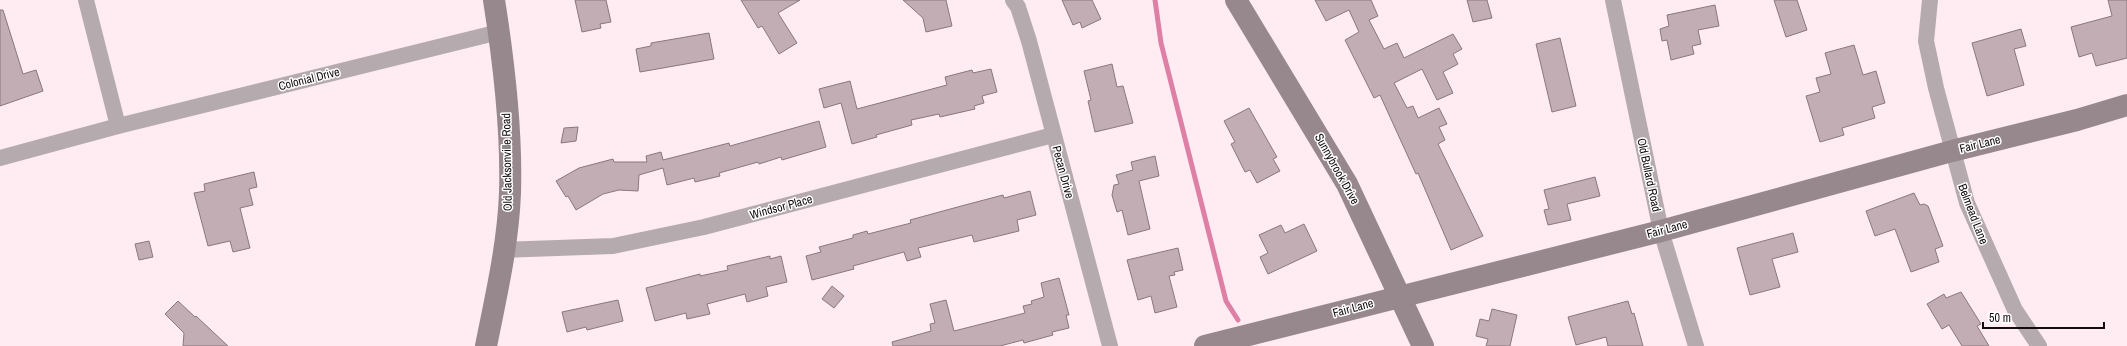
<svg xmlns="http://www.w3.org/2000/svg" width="2127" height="346" font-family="'Archivo Narrow',sans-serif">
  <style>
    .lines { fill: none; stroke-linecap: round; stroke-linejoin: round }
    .stream { stroke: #de80a6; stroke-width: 5 }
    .building { fill: #c3adb4; stroke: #8c767e }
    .street { stroke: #b5aaae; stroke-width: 16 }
    .secondary { stroke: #97888d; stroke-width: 22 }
    .labels { text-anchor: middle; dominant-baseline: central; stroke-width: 3; stroke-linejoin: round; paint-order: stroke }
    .street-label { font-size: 12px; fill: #120b0e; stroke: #fff }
  </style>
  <rect width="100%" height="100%" fill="#ffecf2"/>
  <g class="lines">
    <!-- stream -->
    <polyline class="stream" points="1155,0 1161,43 1226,301 1238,320"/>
  </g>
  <!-- building -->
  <g class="building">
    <polygon points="575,0 606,0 611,22 600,24 601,28 582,32"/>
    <polygon points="741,0 800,0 778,13 797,43 779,54 762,26 758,28"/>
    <polygon points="903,0 946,0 952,26 926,32 923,18"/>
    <polygon points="1062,0 1092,0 1101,19 1082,28 1080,22 1073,25"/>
    <polygon points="1315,0 1371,0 1378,16 1369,20 1384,49 1397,43 1404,58 1453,34 1462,49 1453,54 1458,64 1443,72 1453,93 1437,100 1422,69 1394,83 1407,108 1413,106 1418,118 1439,108 1447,124 1439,127 1445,140 1438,144 1483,236 1451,250 1418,173 1416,174 1380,95 1374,98 1345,40 1359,32 1349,10 1326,21"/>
    <polygon points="1467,0 1487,0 1492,18 1473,22"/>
    <polygon points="1774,0 1797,0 1807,30 1786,37"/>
    <polygon points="2108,0 2127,0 2127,58 2096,66 2092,53 2079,57 2071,27 2112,16"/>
    <polygon points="1715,5 1719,26 1698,30 1701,44 1692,46 1694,54 1671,60 1667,40 1662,41 1660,29 1669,26 1667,15"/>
    <polygon points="0,10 3,10 23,74 36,70 43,91 0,106"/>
    <polygon points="2021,29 2026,46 2014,49 2024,85 1987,96 1972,43"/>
    <polygon points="709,33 714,59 640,72 636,49 651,46 651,43"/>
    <polygon points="1560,38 1576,106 1552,112 1536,44"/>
    <polygon points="1854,45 1863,75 1876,71 1885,103 1872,107 1875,118 1842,128 1844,135 1820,142 1806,96 1820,92 1816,78 1831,74 1825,53"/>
    <polygon points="1112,64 1117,87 1123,86 1133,123 1095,132 1088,101 1091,100 1084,71"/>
    <polygon points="991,69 997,92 982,96 984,103 974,106 975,109 940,117 939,114 911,120 912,125 876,135 877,137 852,144 841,103 824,108 819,89 850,81 857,109 947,85 945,77 972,70 973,73"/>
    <polygon points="1249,108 1277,157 1273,159 1280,171 1257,183 1250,170 1245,172 1231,144 1235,142 1224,121"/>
    <polygon points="819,121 826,147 782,160 781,157 759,164 758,162 719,173 720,176 695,182 694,178 667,185 663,168 639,175 638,191 619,190 603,194 576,210 568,196 566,197 556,181 579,168 613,159 614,162 647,162 646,156 661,152 663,160 729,143 730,146"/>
    <polygon points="578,127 576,141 561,143 564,128"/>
    <polygon points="1155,156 1159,176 1139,181 1150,229 1128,235 1122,210 1117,212 1112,195 1114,185 1119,184 1116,175 1133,170 1131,162"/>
    <polygon points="254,172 257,187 249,189 253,205 240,208 250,248 233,252 230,241 208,246 194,193 205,191 204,184"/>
    <polygon points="1595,177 1600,196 1567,204 1571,220 1548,225 1544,210 1549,209 1544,190"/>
    <polygon points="1030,191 1036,215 1017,220 1019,231 974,242 972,235 918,248 921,257 907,261 904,252 853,266 854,269 812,280 806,256 821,252 819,247 853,238 853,235 867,231 868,234 911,223 910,220 965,205 1003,195 1004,198"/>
    <polygon points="1914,193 1920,205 1924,204 1928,206 1943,246 1935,249 1939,262 1911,272 1895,229 1875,236 1866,211"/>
    <polygon points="1304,224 1317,251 1268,274 1260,257 1268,253 1259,235 1281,225 1285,233"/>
    <polygon points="1793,233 1798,252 1772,259 1780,287 1750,295 1737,248"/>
    <polygon points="149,241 153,257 139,260 135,244"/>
    <polygon points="1178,248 1183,270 1174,272 1175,275 1169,276 1177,307 1155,313 1151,296 1138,300 1127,260"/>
    <polygon points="770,256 770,259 781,256 787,282 766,287 768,296 747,302 745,294 707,304 710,314 687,319 686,313 655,321 646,288 700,274 700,276 728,270 727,266"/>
    <polygon points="1059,278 1069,315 1066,315 1069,328 1052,332 1053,335 1024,343 1023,340 1000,346 893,346 892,342 931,331 930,324 935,323 930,304 946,300 954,331 1025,313 1023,306 1032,304 1031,301 1044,297 1041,283"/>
    <polygon points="832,286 844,296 834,308 822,299"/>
    <polygon points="1961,292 1981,324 1977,326 1989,346 1962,346 1949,325 1942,329 1927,304 1944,294 1946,298"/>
    <polygon points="618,300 623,321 587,330 586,327 567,332 562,312"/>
    <polygon points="178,301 195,317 196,316 228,346 183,346 184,333 165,314"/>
    <polygon points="1628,301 1632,314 1634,313 1643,346 1608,346 1606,337 1576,345 1568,317"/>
    <polygon points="1492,309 1517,315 1510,346 1486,346 1488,339 1476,336 1480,319 1489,321"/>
  </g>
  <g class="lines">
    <!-- street -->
    <g class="street">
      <polyline points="86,0 118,126"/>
      <polyline points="1013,0 1018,7 1029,41 1110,346"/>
      <polyline points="1613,0 1661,231 1696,346"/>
      <polyline points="1930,0 1926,41 1936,88 1967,203 2015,310 2039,346"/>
      <polyline points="0,158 118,126 499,32"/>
      <polyline points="504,250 613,246 704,227 1053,135"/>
    </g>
    <!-- secondary -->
    <g class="secondary">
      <polyline points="1236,0 1347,184 1423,346"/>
      <path d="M486 346C496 296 508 245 510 193 512 129 504 63 494 0"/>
      <polyline points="1205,346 1661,231 1952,151 2077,120 2127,105"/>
    </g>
  </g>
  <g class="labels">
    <!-- street labels -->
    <g class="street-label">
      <text transform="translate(309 79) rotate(-14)">Colonial Drive</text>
      <text transform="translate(1980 144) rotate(-14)">Fair Lane</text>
      <text transform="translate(507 162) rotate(-91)">Old Jacksonville Road</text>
      <text transform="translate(1337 169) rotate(61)">Sunnybrook Drive</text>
      <text transform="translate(1063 172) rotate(75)">Pecan Drive</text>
      <text transform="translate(1649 175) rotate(78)">Old Bullard Road</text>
      <text transform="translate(781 207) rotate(-15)">Windsor Place</text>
      <text transform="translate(1973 214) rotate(69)">Belmead Lane</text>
      <text transform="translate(1667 229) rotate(-15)">Fair Lane</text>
      <text transform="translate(1353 308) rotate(-15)">Fair Lane</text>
    </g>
  </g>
  <!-- scale -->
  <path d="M1983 322v6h121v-6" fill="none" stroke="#120b0e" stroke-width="2"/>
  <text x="1989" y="322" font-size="12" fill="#120b0e" stroke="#ffffff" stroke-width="3" paint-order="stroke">50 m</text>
</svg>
